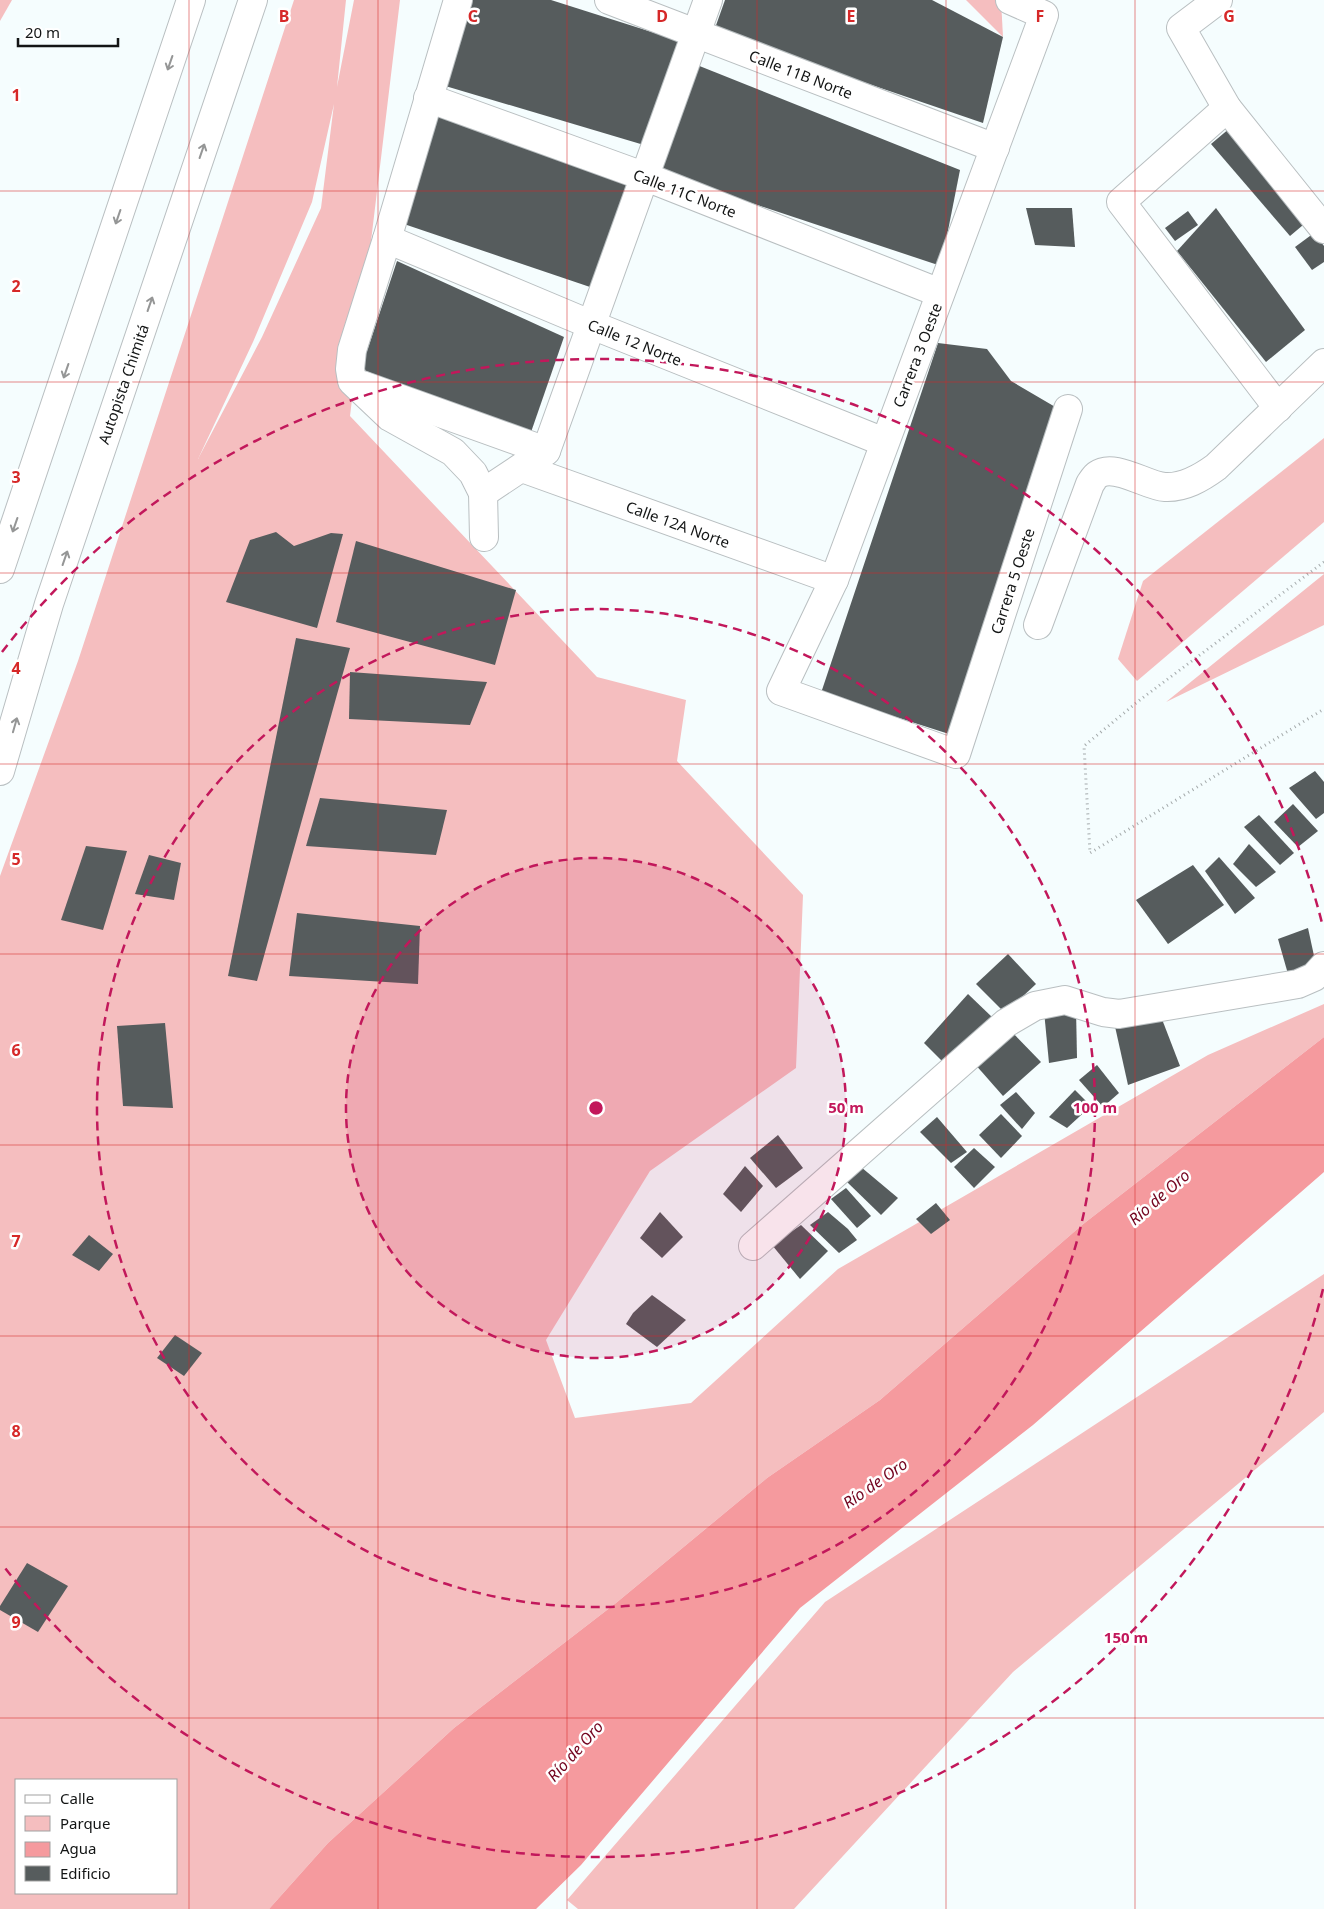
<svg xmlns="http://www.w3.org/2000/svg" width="1324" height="1909" font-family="'Noto Sans',sans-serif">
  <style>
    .green { fill: #f5bebf; fill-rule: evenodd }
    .water { fill: #f59a9e }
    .building { fill: #565c5d }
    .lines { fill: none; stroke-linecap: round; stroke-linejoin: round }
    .minor-casing { stroke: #b9bfc1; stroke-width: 30 }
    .trunk-casing { stroke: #b9bfc1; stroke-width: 30 }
    .path { stroke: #a4aaab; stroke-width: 3; stroke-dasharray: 1 4; stroke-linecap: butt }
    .minor { stroke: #fff; stroke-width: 28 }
    .trunk { stroke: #fff; stroke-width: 28 }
    .oneway { stroke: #959696 }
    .grid { fill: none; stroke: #d62828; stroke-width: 1; stroke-opacity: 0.55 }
    .ring { fill: none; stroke: #c2185b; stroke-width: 2.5; stroke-dasharray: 9 6 }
    .labels { text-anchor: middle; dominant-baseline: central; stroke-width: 5; stroke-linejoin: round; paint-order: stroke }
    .street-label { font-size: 15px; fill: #131515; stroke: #fff }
    .water-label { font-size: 16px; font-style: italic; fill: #73041f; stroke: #fff }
    .grid-label { font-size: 16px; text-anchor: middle; font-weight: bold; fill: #d62828; stroke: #fff; stroke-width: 5; stroke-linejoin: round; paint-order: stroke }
    .centre { fill: #c2185b; stroke: #fff; stroke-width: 2.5 }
    .ring-label { font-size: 15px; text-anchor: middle; font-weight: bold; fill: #c2185b; stroke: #fff; stroke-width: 5; stroke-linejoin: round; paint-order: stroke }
  </style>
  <rect width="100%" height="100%" fill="#f5fdfe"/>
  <!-- green -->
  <g class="green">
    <polygon points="0,0 12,0 0,21"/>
    <path d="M294 0H346L337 87 354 0H400L350 416 597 677 686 700 677 761 803 895 796 1068 650 1171 546 1340 575 1418 691 1403 838 1269 1208 1055 1324 1004V1037L1082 1225 880 1400 767 1478 616 1603 454 1728 328 1843 269 1909H0V876L78 661ZM334 104 321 208 262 337 198 459 253 342 312 202ZM16 1780H176V1893H16Z"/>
    <polygon points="966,0 1001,0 1003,37"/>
    <polygon points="1324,438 1324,522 1137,681 1118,659 1143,581"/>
    <polygon points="1324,573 1324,625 1166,702 1324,574"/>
    <polygon points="1324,1274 1324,1412 1013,1672 794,1909 578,1909 567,1900 825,1602"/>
  </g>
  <!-- water -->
  <polygon class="water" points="1324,1037 1324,1172 1033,1425 800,1608 581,1865 536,1909 269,1909 328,1843 454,1728 616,1603 767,1478 880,1400 1082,1225"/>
  <!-- building -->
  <g class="building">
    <polygon points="466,0 551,0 680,41 644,145 442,85"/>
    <polygon points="725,0 932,0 1003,37 983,123 714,31"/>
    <polygon points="697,65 960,170 941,266 661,173"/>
    <polygon points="434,112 628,180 593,288 401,223"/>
    <polygon points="1230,128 1309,220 1290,236 1211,144"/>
    <polygon points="1026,208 1072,208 1075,247 1035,245"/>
    <polygon points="1216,208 1305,330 1266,362 1177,251"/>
    <polygon points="1188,211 1198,225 1175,241 1165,228"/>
    <polygon points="1314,233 1324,246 1324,262 1312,270 1295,247"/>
    <polygon points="397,261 564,337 530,435 361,369"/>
    <polygon points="938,343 987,349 1011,381 1057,408 949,734 821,693"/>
    <polygon points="276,532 294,546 331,533 343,534 317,628 226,602 250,540"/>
    <polygon points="356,541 516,590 495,665 336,622"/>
    <polygon points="296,638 350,648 257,981 228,976"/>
    <polygon points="350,672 487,682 470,725 349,719"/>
    <polygon points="1315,771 1324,782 1324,813 1316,819 1289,788"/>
    <polygon points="320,798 447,810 436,855 306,846"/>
    <polygon points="1293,804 1318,831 1298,847 1274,822"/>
    <polygon points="1259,815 1294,853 1280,865 1244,827"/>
    <polygon points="1249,844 1276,872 1256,887 1233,864"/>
    <polygon points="86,846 127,851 103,930 61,920"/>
    <polygon points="149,855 181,863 174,900 135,894"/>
    <polygon points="1219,857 1255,898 1235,914 1205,871"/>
    <polygon points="1193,865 1224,905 1168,944 1136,900"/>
    <polygon points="297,913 420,926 418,984 289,976"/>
    <polygon points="1308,928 1316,965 1288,974 1278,939"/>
    <polygon points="1008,954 1036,984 1005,1013 976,984"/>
    <polygon points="968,994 993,1018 945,1064 924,1043"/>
    <polygon points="1076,1008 1077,1058 1049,1063 1044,1011"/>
    <polygon points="1160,1014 1180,1066 1128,1085 1114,1022"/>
    <polygon points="165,1023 173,1108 123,1106 117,1026"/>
    <polygon points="1012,1032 1041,1062 1003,1096 974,1063"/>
    <polygon points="1097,1065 1119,1093 1103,1107 1079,1080"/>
    <polygon points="1075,1090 1091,1106 1067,1128 1049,1117"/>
    <polygon points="1016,1092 1035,1113 1022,1129 1000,1105"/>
    <polygon points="1001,1114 1022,1136 1001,1158 979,1135"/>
    <polygon points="937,1117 967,1152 951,1163 920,1132"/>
    <polygon points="778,1135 803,1168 776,1188 750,1158"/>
    <polygon points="974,1148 995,1167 974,1188 954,1167"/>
    <polygon points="745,1166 763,1186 741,1212 723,1194"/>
    <polygon points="861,1167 898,1198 881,1215 846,1181"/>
    <polygon points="846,1188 871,1216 857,1228 831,1199"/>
    <polygon points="936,1203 950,1220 931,1234 916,1219"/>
    <polygon points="660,1212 683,1237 662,1258 640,1238"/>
    <polygon points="828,1212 848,1229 857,1240 839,1253 810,1225"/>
    <polygon points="801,1225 828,1251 800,1279 772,1245"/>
    <polygon points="89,1235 113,1254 99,1271 72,1255"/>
    <polygon points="652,1295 686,1320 657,1347 626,1324 633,1313"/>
    <polygon points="175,1335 202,1353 184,1376 157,1358"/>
    <polygon points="27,1563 68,1586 38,1632 0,1610 0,1606"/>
  </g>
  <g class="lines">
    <!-- minor casing -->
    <g class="minor-casing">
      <g id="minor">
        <polyline points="458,0 387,239 352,350 350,369 352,381 390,417 453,452 473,473 483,493 484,537"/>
        <polyline points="609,0 995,148"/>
        <polyline points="1010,0 1044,15 834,580 781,691 956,754 1068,409"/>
        <polyline points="1218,0 1181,28 1227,108 1324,229"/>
        <polyline points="428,98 646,177 940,293"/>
        <polyline points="1227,108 1121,202 1278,408"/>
        <polyline points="387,239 592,325 884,442"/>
        <polyline points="362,385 546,451"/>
        <polyline points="522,468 834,580"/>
        <polyline points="483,493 546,451 708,0"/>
        <path d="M1038 625 1090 484C1092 481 1095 476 1097 475 1114 462 1146 486 1165 487 1184 488 1201 478 1216 467L1324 363"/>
        <polyline points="753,1246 1006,1023 1035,1006 1065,1000 1103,1012 1119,1014 1298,984 1314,977 1324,966"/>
      </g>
    </g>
    <!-- trunk casing -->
    <g class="trunk-casing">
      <g id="trunk">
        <polyline points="0,569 191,0"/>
        <polyline points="0,771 49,604 253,0"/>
      </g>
    </g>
    <!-- path -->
    <polyline class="path" points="1324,562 1141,699 1084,746 1090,853 1324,709"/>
    <!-- minor -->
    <use href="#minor" class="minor"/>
    <!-- trunk -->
    <use href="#trunk" class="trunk"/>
  </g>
  <!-- one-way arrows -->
  <defs><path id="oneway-shaft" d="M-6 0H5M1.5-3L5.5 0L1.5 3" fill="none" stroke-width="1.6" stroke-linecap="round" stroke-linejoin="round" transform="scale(1.25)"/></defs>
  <g class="oneway">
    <use href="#oneway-shaft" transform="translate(170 63) rotate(109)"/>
    <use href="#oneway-shaft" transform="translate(202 151) rotate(-71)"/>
    <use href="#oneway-shaft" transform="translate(118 217) rotate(109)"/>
    <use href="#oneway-shaft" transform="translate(150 304) rotate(-71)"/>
    <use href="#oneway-shaft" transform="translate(66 371) rotate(109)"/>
    <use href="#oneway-shaft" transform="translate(15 525) rotate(109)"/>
    <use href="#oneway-shaft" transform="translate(65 558) rotate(-71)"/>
    <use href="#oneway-shaft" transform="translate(15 725) rotate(-74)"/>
  </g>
  <!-- grid -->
  <path class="grid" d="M189 0V1909M378 0V1909M567 0V1909M757 0V1909M946 0V1909M1135 0V1909M0 191H1324M0 382H1324M0 573H1324M0 764H1324M0 954H1324M0 1145H1324M0 1336H1324M0 1527H1324M0 1718H1324"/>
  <!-- distance rings -->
  <circle cx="596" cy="1108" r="250" fill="#c2185b" fill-opacity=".12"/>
  <g class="ring">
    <circle cx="596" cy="1108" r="250"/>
    <circle cx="596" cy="1108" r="499"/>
    <path d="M1323 1289A749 749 0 0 1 2 1564M2 652A749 749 0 0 1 1323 927"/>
  </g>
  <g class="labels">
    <!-- street labels -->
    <g class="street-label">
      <text transform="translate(801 74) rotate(21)">Calle 11B Norte</text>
      <text transform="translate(685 193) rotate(21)">Calle 11C Norte</text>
      <text transform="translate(635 342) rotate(22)">Calle 12 Norte</text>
      <text transform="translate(917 355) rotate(-69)">Carrera 3 Oeste</text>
      <text transform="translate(123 384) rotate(-71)">Autopista Chimitá</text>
      <text transform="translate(678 524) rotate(20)">Calle 12A Norte</text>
      <text transform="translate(1012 581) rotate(-72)">Carrera 5 Oeste</text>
    </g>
    <!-- water labels -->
    <g class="water-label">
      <text transform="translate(1159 1197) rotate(-41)">Río de Oro</text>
      <text transform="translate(875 1483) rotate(-35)">Río de Oro</text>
      <text transform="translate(575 1751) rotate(-48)">Río de Oro</text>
    </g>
  </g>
  <g class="grid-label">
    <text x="284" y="22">B</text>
    <text x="473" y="22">C</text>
    <text x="662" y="22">D</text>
    <text x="851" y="22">E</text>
    <text x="1040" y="22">F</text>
    <text x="1229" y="22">G</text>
    <text x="16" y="101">1</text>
    <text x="16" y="292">2</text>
    <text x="16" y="483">3</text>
    <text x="16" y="674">4</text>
    <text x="16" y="865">5</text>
    <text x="16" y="1056">6</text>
    <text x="16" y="1247">7</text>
    <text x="16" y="1437">8</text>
    <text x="16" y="1628">9</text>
  </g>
  <circle cx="596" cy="1108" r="8" class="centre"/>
  <g class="ring-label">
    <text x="846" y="1113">50 m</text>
    <text x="1095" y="1113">100 m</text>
    <text x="1126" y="1643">150 m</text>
  </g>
  <!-- legend -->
  <rect x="15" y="1779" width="162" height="115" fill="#ffffff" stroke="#a1a1a1"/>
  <rect x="25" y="1795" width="25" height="8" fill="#ffffff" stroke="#a1a1a1"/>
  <text x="60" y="1804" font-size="15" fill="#131515">Calle</text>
  <rect x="25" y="1816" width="25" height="15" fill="#f5bebf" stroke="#a1a1a1"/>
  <text x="60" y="1829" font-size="15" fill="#131515">Parque</text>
  <rect x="25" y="1842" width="25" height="15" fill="#f59a9e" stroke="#a1a1a1"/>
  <text x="60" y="1854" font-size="15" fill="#131515">Agua</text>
  <rect x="25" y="1866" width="25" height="15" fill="#565c5d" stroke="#a1a1a1"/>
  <text x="60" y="1879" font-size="15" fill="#131515">Edificio</text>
  <!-- scale -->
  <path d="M18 38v8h100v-8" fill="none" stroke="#131515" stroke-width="2.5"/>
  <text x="25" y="38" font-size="15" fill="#131515" stroke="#ffffff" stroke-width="4" paint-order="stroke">20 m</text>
</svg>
